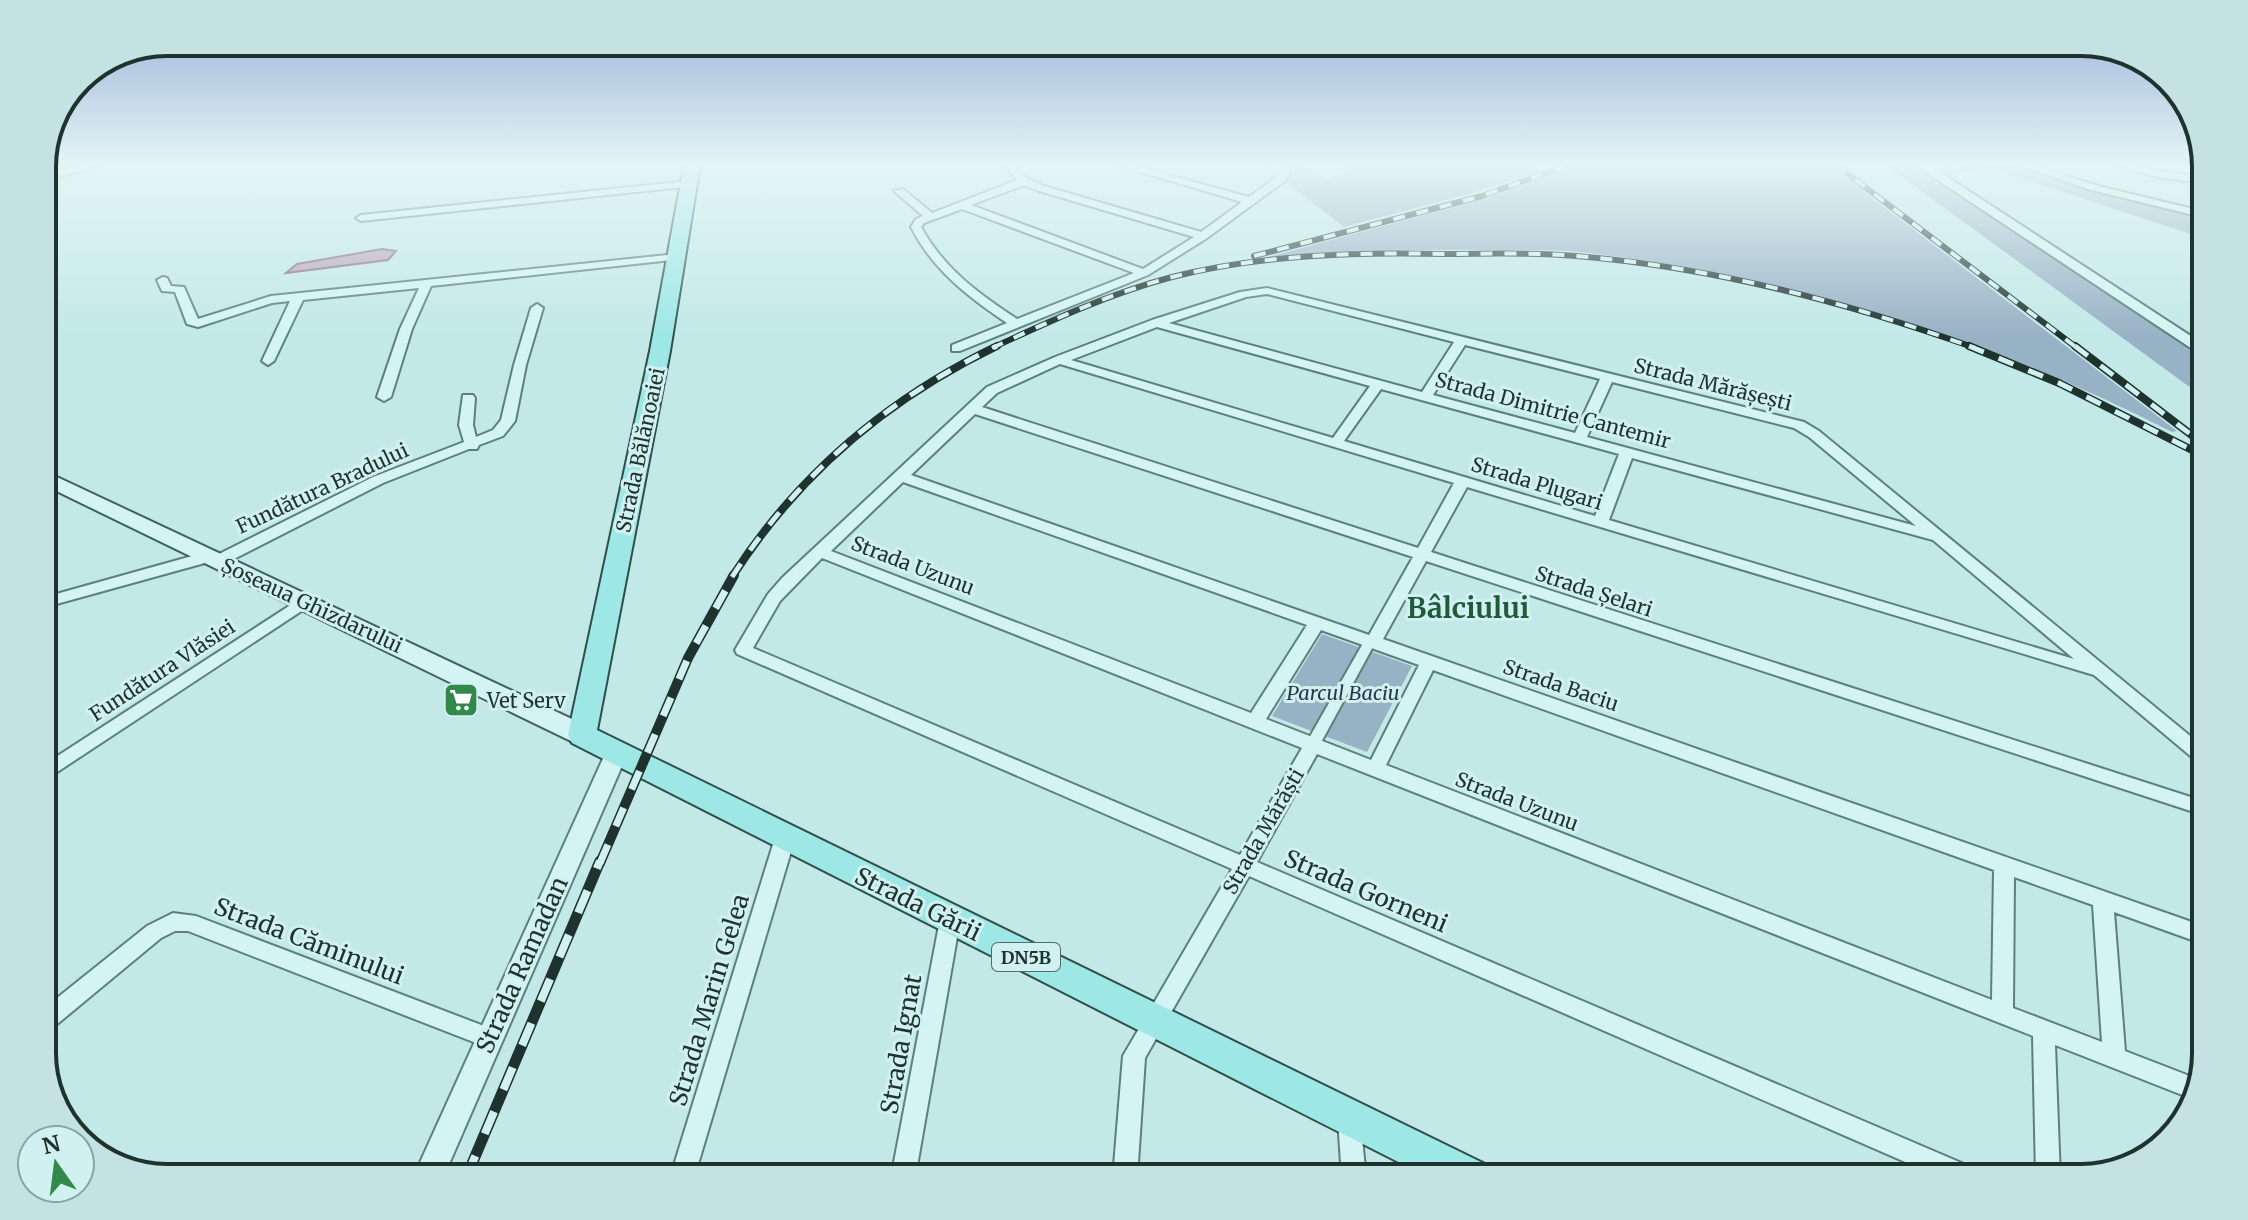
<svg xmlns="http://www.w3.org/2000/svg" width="2248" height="1220" font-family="Merriweather,serif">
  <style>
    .green { fill: #98b2c5 }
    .water { fill: #bca4bc; stroke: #886c87; stroke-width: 2 }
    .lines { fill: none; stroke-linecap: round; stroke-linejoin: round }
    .pedestrian-casing { stroke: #5b817a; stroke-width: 4 }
    .minor-casing { stroke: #5b817a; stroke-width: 4 }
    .tertiary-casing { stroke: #5b817a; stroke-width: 4 }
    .secondary-casing { stroke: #3f625b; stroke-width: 4 }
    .primary-casing { stroke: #2f4f47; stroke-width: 4 }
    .pedestrian { fill: #d4f4f4; fill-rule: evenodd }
    .minor { fill: #d4f4f4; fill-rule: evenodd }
    .tertiary { fill: #d4f4f4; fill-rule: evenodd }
    .secondary { fill: #d4f4f4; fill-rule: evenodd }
    .primary { fill: #9de8e7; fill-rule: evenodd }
    .rail-far3-casing { stroke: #1e322e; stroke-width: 6 }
    .rail-far2-casing { stroke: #1e322e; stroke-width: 8 }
    .rail-far1-casing { stroke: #1e322e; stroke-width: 10 }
    .rail-casing { stroke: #1e322e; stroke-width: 11 }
    .rail-far3 { stroke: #d1f1f1; stroke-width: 4; stroke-dasharray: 12; stroke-linecap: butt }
    .rail-far2 { stroke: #d1f1f1; stroke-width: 5; stroke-dasharray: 16; stroke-linecap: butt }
    .rail-far1 { stroke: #d1f1f1; stroke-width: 7; stroke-dasharray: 20; stroke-linecap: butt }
    .rail { stroke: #d1f1f1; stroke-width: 8; stroke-dasharray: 24; stroke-linecap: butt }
    .labels { text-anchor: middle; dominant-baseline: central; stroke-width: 6; stroke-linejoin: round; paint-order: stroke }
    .shield { fill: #d1f1f1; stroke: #546b68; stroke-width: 2 }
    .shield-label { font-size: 18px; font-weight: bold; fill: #1e322e }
    .street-label { font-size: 20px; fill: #1e322e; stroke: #d1f1f1 }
    .park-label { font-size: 20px; font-style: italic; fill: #27384c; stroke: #d1f1f1 }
    .poi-label { font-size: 20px; fill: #1e322e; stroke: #d1f1f1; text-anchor: start }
    .near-street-label { font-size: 24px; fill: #1e322e; stroke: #d1f1f1 }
    .district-label { font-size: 28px; font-weight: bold; fill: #225a3e; stroke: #d1f1f1 }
    .rim { fill: none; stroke: #1e322e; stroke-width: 4 }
  </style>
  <rect width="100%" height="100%" fill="#c2e9e8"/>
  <!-- green -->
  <g class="green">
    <polygon points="1289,165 1304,165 1325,179 1350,172 1339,165 1532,165 1540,171 1476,192 1344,227 1286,182 1291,173"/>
    <path d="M1579 165H1829L2177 431 2172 432C1987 337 1787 274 1579 252 1549 249 1518 251 1488 250 1409 249 1332 252 1253 261L1488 198Z"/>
    <polygon points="1886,165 1911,165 2206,359 2206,399"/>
    <polygon points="1975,165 2016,166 2088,189 2206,218 2206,236 2203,238 1989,168 1948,175 1952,178 1942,176 1945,171"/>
    <polygon points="1322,634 1412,666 1367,752 1272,716"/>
  </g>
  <!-- water -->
  <polygon class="water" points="382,249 396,251 388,260 286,273 297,264"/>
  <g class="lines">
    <!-- pedestrian casing -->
    <g class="pedestrian-casing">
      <polygon id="pedestrian" points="1370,637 1376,641 1318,748 1308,748 1306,744 1308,740 1366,638"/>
    </g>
    <!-- minor casing -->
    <g class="minor-casing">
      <g id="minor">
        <polygon points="85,165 101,165 42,181 42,175"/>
        <path d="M1003 165H1013L1028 179 1044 186 1201 232 1242 202 1117 165H1132L1249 197 1278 176 1280 172 1271 165H1282L1290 171 1286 180 1207 238 1148 275 960 351H952V345L1007 323C968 297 933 270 911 227L916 219 923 216 894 191 903 189 932 213 1017 180ZM1024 185 1036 190 1194 237 1143 269 971 205ZM962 209 1134 273 1017 319C979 294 944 269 921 227L924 223Z"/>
        <polygon points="1935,165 1953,165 1928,172 1923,169"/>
        <polygon points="2018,165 2032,165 2098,186 2206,212 2206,218 2091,190"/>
        <polygon points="2116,165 2132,165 2162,172 2206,177 2206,183 2162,178"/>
        <polygon points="689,181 694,184 693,186 361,221 356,218 361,215"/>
        <polygon points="677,254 683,257 681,259 431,286 412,329 391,397 384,401 377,397 400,329 419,288 303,300 274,361 268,365 262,361 290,301 272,303 198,327 187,324 175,292 162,291 157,280 163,277 167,278 171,286 184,287 198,319 271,296"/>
        <path d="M1267 288 1804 422 1819 431 2206 749V766L2200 764 2094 675 1467 487 1431 552 2206 802V816L1426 561 1383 639 2206 927V945L2114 912 2125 1051 2200 1080 2195 1100 2055 1045 2060 1178H2036L2033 1036 1317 754 1257 862 1978 1170 1982 1178H1942L1249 876 1145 1058 1137 1178H1113L1123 1056 1232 869 737 654 735 650 768 594 782 578 987 387 1055 357 1152 320 1240 292ZM1267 294 1454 342 1422 392 1169 323 1246 297ZM1157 327 1370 386 1333 438 1071 360ZM1465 345 1600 379 1575 433 1433 395ZM1060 364 1454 483 1418 548 982 407 997 393ZM1612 382 1794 428 1809 437 1916 526 1587 437ZM1381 389 1619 454 1595 516 1344 441ZM975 414 1413 557 1369 635 911 475ZM1632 458 1933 540 2074 659 1609 520ZM903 482 1307 625 1251 713 831 551ZM822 558 1302 748 1240 855 753 648 780 601ZM1321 630 1419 665 1371 760 1266 719ZM1433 670 1994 870 1992 1000 1386 765ZM2014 877 2093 905 2102 1042 2013 1008Z"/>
        <polygon points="537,304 543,308 526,365 515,421 503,436 479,445 477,449 469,449 383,483 224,564 219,565 212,561 42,608 42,598 210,551 217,555 373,477 464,442 459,425 463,395 473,395 475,398 473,425 476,437 493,430 501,420 514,365 531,308"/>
        <polygon points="306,595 314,600 312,604 42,782 42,766"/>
        <polygon points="785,830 792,832 795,838 694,1178 670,1178 775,838 778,832"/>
        <polygon points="950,911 957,914 960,920 915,1178 891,1178 940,920 943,914"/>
        <polygon points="173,913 196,916 497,1031 500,1038 497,1045 489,1048 188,931 175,931 161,938 50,1030 42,1033 42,1010 147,926"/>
        <polygon points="1349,1108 1357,1111 1360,1119 1366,1178 1342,1178 1338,1119 1341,1111"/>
      </g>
    </g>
    <!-- tertiary casing -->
    <g class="tertiary-casing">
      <g id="tertiary">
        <polygon points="1915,165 1929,165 2206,346 2206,358"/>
        <polygon points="617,743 625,746 628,752 443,1178 413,1178 606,752 609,746"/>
      </g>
    </g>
    <!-- secondary casing -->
    <g class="secondary-casing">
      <polygon id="secondary" points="42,470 591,728 595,735 591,742 582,745 573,742 42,484"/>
    </g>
    <!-- primary casing -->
    <g class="primary-casing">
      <polygon id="primary" points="684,165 700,165 670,351 597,730 1485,1164 1490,1178 1430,1178 572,743 568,735 650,351"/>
    </g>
    <!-- pedestrian -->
    <use href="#pedestrian" class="pedestrian"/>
    <!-- minor -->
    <use href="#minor" class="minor"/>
    <!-- tertiary -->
    <use href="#tertiary" class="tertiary"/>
    <!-- secondary -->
    <use href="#secondary" class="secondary"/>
    <!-- primary -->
    <use href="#primary" class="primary"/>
    <!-- rail-far3 casing -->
    <g class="rail-far3-casing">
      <g id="rail-far3">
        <polyline points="1836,165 2077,348"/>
        <polyline points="1254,256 1482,196 1568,165"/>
        <path d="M992 348C1050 321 1111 293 1172 277 1259 255 1353 252 1443 254 1487 254 1531 252 1576 256 1713 267 1846 302 1975 348"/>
      </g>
    </g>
    <!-- rail-far2 casing -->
    <g class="rail-far2-casing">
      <g id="rail-far2">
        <polyline points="1969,346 2059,383 2206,457"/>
        <polyline points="2075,346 2206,446"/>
        <path d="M732 577C798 474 887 399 997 346"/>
      </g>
    </g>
    <!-- rail-far1 casing -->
    <g class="rail-far1-casing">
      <polyline id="rail-far1" points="600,863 688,658 734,575"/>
    </g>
    <!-- rail casing -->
    <g class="rail-casing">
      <polyline id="rail" points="466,1178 600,861"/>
    </g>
    <!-- rail-far3 -->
    <use href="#rail-far3" class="rail-far3"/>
    <!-- rail-far2 -->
    <use href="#rail-far2" class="rail-far2"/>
    <!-- rail-far1 -->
    <use href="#rail-far1" class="rail-far1"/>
    <!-- rail -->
    <use href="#rail" class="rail"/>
  </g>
  <!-- sky -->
  <linearGradient id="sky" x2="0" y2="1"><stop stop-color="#96aed6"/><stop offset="0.49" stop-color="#e4f5f5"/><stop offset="1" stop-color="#e4f5f5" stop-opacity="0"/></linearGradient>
  <rect width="2248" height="336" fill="url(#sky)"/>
  <!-- icons -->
  <defs>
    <g id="supermarket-square" transform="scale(1.8)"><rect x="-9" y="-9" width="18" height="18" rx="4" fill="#32894b" stroke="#d1f1f1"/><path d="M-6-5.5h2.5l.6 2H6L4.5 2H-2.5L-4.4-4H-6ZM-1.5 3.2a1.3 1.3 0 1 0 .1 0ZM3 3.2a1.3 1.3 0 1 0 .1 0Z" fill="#fff"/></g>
  </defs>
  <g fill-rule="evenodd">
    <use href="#supermarket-square" x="461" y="700"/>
  </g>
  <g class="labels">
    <!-- shield labels -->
    <rect class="shield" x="992" y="943" width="68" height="28" rx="6"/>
    <g class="shield-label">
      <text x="1026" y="957">DN5B</text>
    </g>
    <!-- street labels -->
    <g class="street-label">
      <text transform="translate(1713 384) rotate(14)">Strada Mărășești</text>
      <text transform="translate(1553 410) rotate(15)">Strada Dimitrie Cantemir</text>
      <text transform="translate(640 450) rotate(-78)">Strada Bălănoaiei</text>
      <text transform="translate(1537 483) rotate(17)">Strada Plugari</text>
      <text transform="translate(322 488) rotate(-25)">Fundătura Bradului</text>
      <text transform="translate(913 565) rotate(21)">Strada Uzunu</text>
      <text transform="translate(1594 591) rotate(18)">Strada Șelari</text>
      <text transform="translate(312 605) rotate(25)">Șoseaua Ghizdarului</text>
      <text transform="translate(162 670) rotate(-33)">Fundătura Vlăsiei</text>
      <text transform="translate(1561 685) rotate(19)">Strada Baciu</text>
      <text transform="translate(1517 801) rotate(21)">Strada Uzunu</text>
      <text transform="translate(1263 831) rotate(-60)">Strada Mărăști</text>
    </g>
    <!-- park labels -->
    <g class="park-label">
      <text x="1343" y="692">Parcul Baciu</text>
    </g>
    <!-- poi labels -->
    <g class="poi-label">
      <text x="487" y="700">Vet Serv</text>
    </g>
    <!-- near-street labels -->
    <g class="near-street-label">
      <text transform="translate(1366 891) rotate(23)">Strada Gorneni</text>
      <text transform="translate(918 904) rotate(26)">Strada Gării</text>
      <text transform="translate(309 941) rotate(21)">Strada Căminului</text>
      <text transform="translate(522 965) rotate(-66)">Strada Ramadan</text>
      <text transform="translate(709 1000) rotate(-73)">Strada Marin Gelea</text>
      <text transform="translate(901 1044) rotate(-80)">Strada Ignat</text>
    </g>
    <!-- district labels -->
    <g class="district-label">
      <text x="1468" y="608">Bâlciului</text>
    </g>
  </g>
  <!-- crop -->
  <path d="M0 0H2248V1220H0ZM167 56H2081A111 111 0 0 1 2192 167V1053A111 111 0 0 1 2081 1164H167A111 111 0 0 1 56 1053V167A111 111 0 0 1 167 56Z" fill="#c3e2e1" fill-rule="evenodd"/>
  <path class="rim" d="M167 56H2081A111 111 0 0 1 2192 167V1053A111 111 0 0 1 2081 1164H167A111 111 0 0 1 56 1053V167A111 111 0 0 1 167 56Z"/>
  <!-- north arrow -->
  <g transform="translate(56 1164) rotate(346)"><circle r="38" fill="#d1f1f1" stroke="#89a5a3" stroke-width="2"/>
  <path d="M0-6L14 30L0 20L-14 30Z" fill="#32894b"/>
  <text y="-12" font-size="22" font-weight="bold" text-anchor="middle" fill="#1e322e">N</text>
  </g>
</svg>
